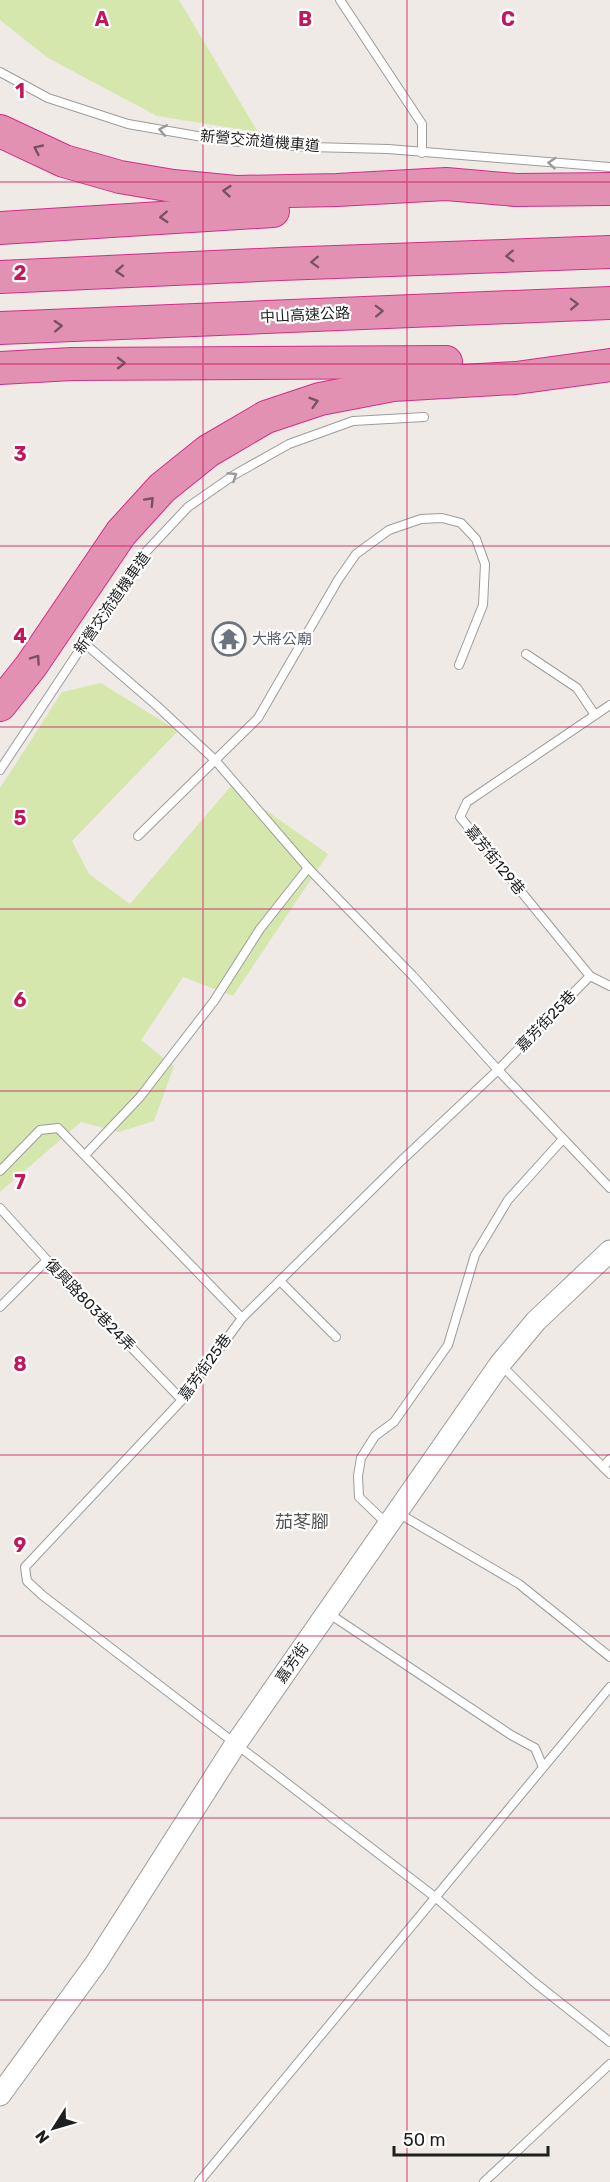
<svg xmlns="http://www.w3.org/2000/svg" width="610" height="2182" font-family="Rubik,'Noto Sans TC',sans-serif">
  <style>
    .grass { fill: #d6e7ae }
    .lines { fill: none; stroke-linecap: round; stroke-linejoin: round }
    .service-casing { stroke: #9c9c9c; stroke-width: 10 }
    .tertiary-casing { stroke: #9c9c9c; stroke-width: 23 }
    .motorway-casing { stroke: #d22d89; stroke-width: 34 }
    .service { stroke: #fff; stroke-width: 8 }
    .tertiary { stroke: #fff; stroke-width: 21 }
    .motorway { stroke: #e391b2; stroke-width: 32 }
    .oneway { stroke: #9a9a9a }
    .oneway2 { stroke: #775261 }
    .grid { fill: none; stroke: #c2185b; stroke-width: 1.5; stroke-opacity: 0.55 }
    .labels { text-anchor: middle; dominant-baseline: central; stroke-width: 4.5; stroke-linejoin: round; paint-order: stroke }
    .street-label { font-size: 15px; fill: #1f1f1f; stroke: #fff }
    .worship-label { font-size: 15px; fill: #5b616d; stroke: #fff; text-anchor: start }
    .quarter-label { font-size: 18px; fill: #525252; stroke: #fff }
    .grid-label { font-size: 20px; text-anchor: middle; font-weight: bold; fill: #c2185b; stroke: #fff; stroke-width: 4.5; stroke-linejoin: round; paint-order: stroke }
  </style>
  <rect width="100%" height="100%" fill="#efeae5"/>
  <!-- grass -->
  <g class="grass">
    <polygon points="0,0 179,0 258,132 157,116 48,58 0,20"/>
    <polygon points="101,683 178,731 72,841 89,874 130,904 231,786 328,854 233,996 183,977 141,1040 174,1066 154,1121 119,1132 81,1122 0,1192 0,788 62,692"/>
  </g>
  <g class="lines">
    <!-- service casing -->
    <g class="service-casing">
      <g id="service">
        <polyline points="340,0 422,124 422,153"/>
        <polyline points="0,72 48,98 128,124 226,141 310,147 388,149 610,167"/>
        <polyline points="83,642 156,705 215,760 308,868 413,976 498,1070 610,1188"/>
        <polyline points="526,654 577,688 595,715"/>
        <polyline points="610,705 467,802 460,817 590,976 610,986"/>
        <polyline points="0,770 142,556 188,507 234,475 289,444 353,421 424,417"/>
        <polyline points="138,836 258,718 338,580 356,554 389,530 421,519 442,518 461,523 476,539 485,564 483,605 459,665"/>
        <polyline points="590,976 498,1070 401,1161 242,1318 182,1400 25,1567 27,1581 42,1595 435,1897 534,1982 610,2042"/>
        <polyline points="85,1155 140,1097 214,1001 260,929 308,868"/>
        <polyline points="0,1171 40,1130 58,1128 242,1318"/>
        <polyline points="0,1208 47,1260 182,1400"/>
        <polyline points="280,1281 336,1337"/>
        <polyline points="0,1307 47,1260"/>
        <polyline points="500,1364 610,1474"/>
        <polyline points="603,1467 610,1459"/>
        <polyline points="398,1513 519,1584 610,1657"/>
        <polyline points="387,1524 359,1497 358,1476 361,1458 375,1436 394,1422 448,1345 475,1255 508,1200 563,1139"/>
        <polyline points="328,1613 511,1735 535,1748 543,1767"/>
        <polyline points="199,2182 610,1687"/>
        <polyline points="484,2182 610,2064"/>
      </g>
    </g>
    <!-- tertiary casing -->
    <g class="tertiary-casing">
      <polyline id="tertiary" points="0,2095 96,1963 235,1745 500,1364 536,1321 610,1251"/>
    </g>
    <!-- motorway casing -->
    <g class="motorway-casing">
      <g id="motorway">
        <polyline points="0,131 64,161 120,177 173,186 236,192 337,190 446,184 516,190 610,189"/>
        <polyline points="0,228 273,211"/>
        <polyline points="0,277 280,264 610,252"/>
        <polyline points="0,328 610,303"/>
        <polyline points="0,368 72,364 446,362"/>
        <polyline points="0,705 31,666 121,533 162,488 208,451 266,417 320,399 393,385 516,378 610,365"/>
      </g>
    </g>
    <!-- service -->
    <use href="#service" class="service"/>
    <!-- tertiary -->
    <use href="#tertiary" class="tertiary"/>
    <!-- motorway -->
    <use href="#motorway" class="motorway"/>
  </g>
  <!-- one-way arrows -->
  <defs><path id="oneway-chevron" d="M-2-3.5L2.5 0L-2 3.5" fill="none" stroke-width="1.6" stroke-linecap="round" stroke-linejoin="round" transform="scale(1.5)"/></defs>
  <g class="oneway">
    <use href="#oneway-chevron" transform="translate(163 130) rotate(-170)"/>
    <use href="#oneway-chevron" transform="translate(552 163) rotate(-175)"/>
    <use href="#oneway-chevron" transform="translate(233 476) rotate(-33)"/>
  </g>
  <g class="oneway2">
    <use href="#oneway-chevron" transform="translate(38 149) rotate(-155)"/>
    <use href="#oneway-chevron" transform="translate(227 191) rotate(-175)"/>
    <use href="#oneway-chevron" transform="translate(164 217) rotate(177)"/>
    <use href="#oneway-chevron" transform="translate(510 256) rotate(178)"/>
    <use href="#oneway-chevron" transform="translate(315 262) rotate(178)"/>
    <use href="#oneway-chevron" transform="translate(120 271) rotate(177)"/>
    <use href="#oneway-chevron" transform="translate(574 304) rotate(-2)"/>
    <use href="#oneway-chevron" transform="translate(379 311) rotate(-2)"/>
    <use href="#oneway-chevron" transform="translate(58 326) rotate(-3)"/>
    <use href="#oneway-chevron" transform="translate(121 363)"/>
    <use href="#oneway-chevron" transform="translate(314 402) rotate(-17)"/>
    <use href="#oneway-chevron" transform="translate(150 501) rotate(-47)"/>
    <use href="#oneway-chevron" transform="translate(36 659) rotate(-55)"/>
  </g>
  <!-- grid -->
  <path class="grid" d="M203 0V2182M407 0V2182M0 182H610M0 364H610M0 546H610M0 727H610M0 909H610M0 1091H610M0 1273H610M0 1455H610M0 1636H610M0 1818H610M0 2000H610"/>
  <!-- icons -->
  <defs>
    <g id="temple-ring" transform="scale(1.725)"><circle r="9.5" fill="#fff" stroke="#6b7280" stroke-width="1.5"/><path d="M0-6L5-2H3V0L6.5 2.5H4V6H1.5V3h-3V6H-4V2.5H-6.5L-3 0V-2H-5Z" fill="#6b7280"/></g>
  </defs>
  <g fill-rule="evenodd">
    <use href="#temple-ring" x="229" y="639"/>
  </g>
  <g class="labels">
    <!-- street labels -->
    <g class="street-label">
      <text transform="translate(260 141) rotate(5)">新營交流道機車道</text>
      <text transform="translate(305 315) rotate(-3)">中山高速公路</text>
      <text transform="translate(112 603) rotate(-55)">新營交流道機車道</text>
      <text transform="translate(495 860) rotate(51)">嘉芳街129巷</text>
      <text transform="translate(546 1021) rotate(-46)">嘉芳街25巷</text>
      <text transform="translate(90 1305) rotate(46)">復興路803巷24弄</text>
      <text transform="translate(205 1367) rotate(-54)">嘉芳街25巷</text>
      <text transform="translate(292 1663) rotate(-55)">嘉芳街</text>
    </g>
    <!-- worship labels -->
    <g class="worship-label">
      <text x="252" y="639">大將公廟</text>
    </g>
    <!-- quarter labels -->
    <g class="quarter-label">
      <text x="302" y="1522">茄苳腳</text>
    </g>
  </g>
  <g class="grid-label">
    <text x="102" y="26">A</text>
    <text x="305" y="26">B</text>
    <text x="508" y="26">C</text>
    <text x="20" y="98">1</text>
    <text x="20" y="280">2</text>
    <text x="20" y="461">3</text>
    <text x="20" y="643">4</text>
    <text x="20" y="825">5</text>
    <text x="20" y="1007">6</text>
    <text x="20" y="1189">7</text>
    <text x="20" y="1371">8</text>
    <text x="20" y="1552">9</text>
  </g>
  <!-- north arrow -->
  <g transform="translate(54 2128) rotate(233)" stroke="#ffffff" stroke-width="4.5" paint-order="stroke">
  <path d="M0-4.5L10 22L0 15L-10 22Z" fill="#1f1f1f"/>
  <text y="-9" font-size="16" font-weight="bold" text-anchor="middle" fill="#1f1f1f">N</text>
  </g>
  <!-- scale -->
  <path d="M394 2146v9h154v-9" fill="none" stroke="#1f1f1f" stroke-width="3"/>
  <text x="403" y="2146" font-size="18" fill="#1f1f1f" stroke="#ffffff" stroke-width="4.5" paint-order="stroke">50 m</text>
</svg>
